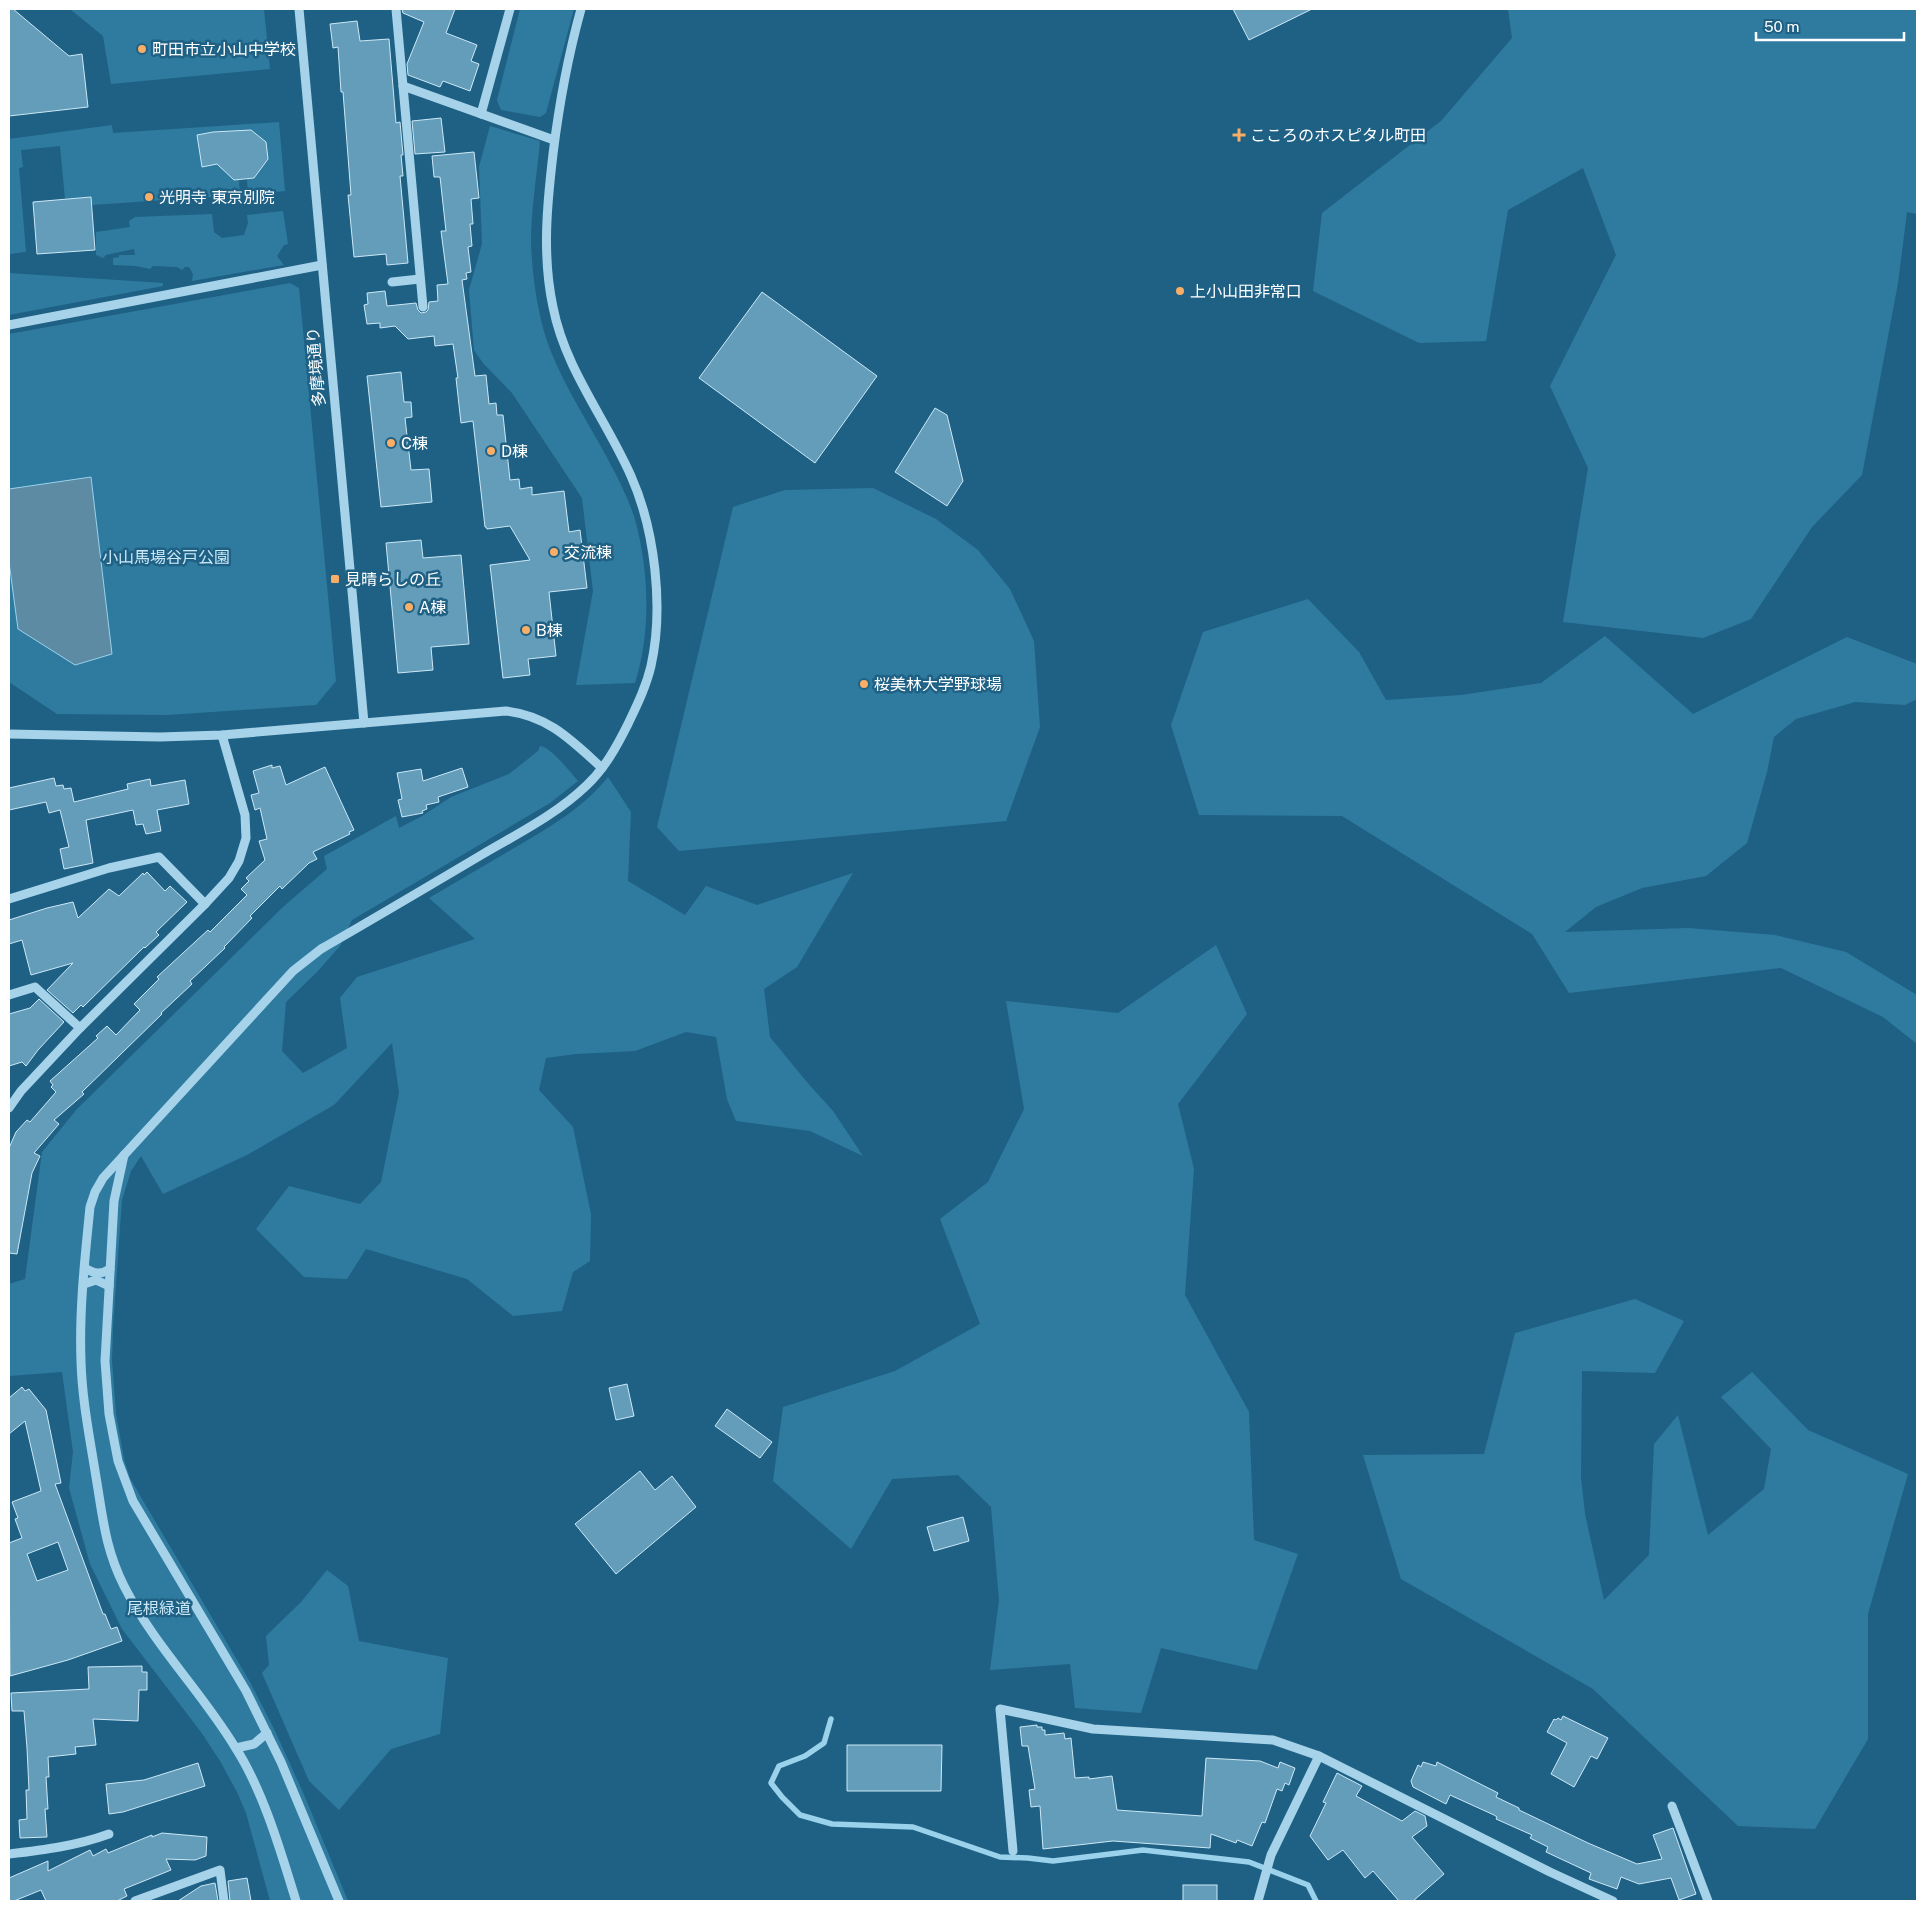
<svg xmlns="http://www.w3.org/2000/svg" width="1926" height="1910" font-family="'Public Sans','Noto Sans JP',sans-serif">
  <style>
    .green { fill: #2f7ba0 }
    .water { fill: #5d8ba4; stroke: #9ad1eb }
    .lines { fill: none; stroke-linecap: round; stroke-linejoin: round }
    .stream { stroke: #9ad1eb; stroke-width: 5.5 }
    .building { fill: #649db9; stroke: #cbe8f7; fill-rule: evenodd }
    .minor { stroke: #a6d3e9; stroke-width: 9 }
    .poi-dot { fill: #f8ae66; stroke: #1f6184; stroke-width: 2 }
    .labels { text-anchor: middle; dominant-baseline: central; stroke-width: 5; stroke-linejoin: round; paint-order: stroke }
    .poi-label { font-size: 16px; fill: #fff; stroke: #1f6184; text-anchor: start }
    .street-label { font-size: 16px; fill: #fff; stroke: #1f6184 }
    .park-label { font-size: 16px; fill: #cbe8f7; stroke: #1f6184 }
  </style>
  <rect width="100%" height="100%" fill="#1f6184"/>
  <!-- green -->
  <g class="green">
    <polygon points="70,9 264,9 270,69 111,84 103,36"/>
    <polygon points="520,9 574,9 546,113 540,117 501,110 497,100"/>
    <polygon points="1508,9 1917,9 1917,214 1907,212 1898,283 1862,475 1812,527 1751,619 1703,638 1563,622 1588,468 1550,386 1616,255 1583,168 1508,210 1486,341 1419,343 1313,291 1322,213 1441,121 1512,38"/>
    <polygon points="279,122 285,191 248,195 247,179 254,178 268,159 266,142 215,147 213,132 197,135 202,166 217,164 234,180 239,180 240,195 91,205 90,197 65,199 60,146 21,150 23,167 19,168 26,252 9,254 9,139 112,125 113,133"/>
    <path d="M490 126 540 141C537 174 531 209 531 243 532 271 536 301 543 328 556 374 583 413 605 454 616 474 630 501 636 523 649 574 651 632 635 683L576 685 593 591 582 498 512 393 483 363 474 350 469 290 482 244 479 167Z"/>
    <polygon points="283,211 288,244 284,245 277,256 284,265 192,281 193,274 189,267 185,267 182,270 177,267 153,266 150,269 136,266 113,265 113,258 119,257 119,255 135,255 134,249 106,255 103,258 96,255 96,232 130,227 129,221 135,217 212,214 214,232 222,238 244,235 248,223 247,215"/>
    <polygon points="9,273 163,283 163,286 9,315"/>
    <polygon points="290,283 299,288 336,681 316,705 168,715 57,714 9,682 9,334"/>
    <polygon points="873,488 936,519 978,550 1010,589 1034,641 1040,727 1006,821 679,851 657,827 733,507 785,490"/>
    <polygon points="1308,599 1359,652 1386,700 1461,695 1541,683 1605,636 1693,714 1847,637 1917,664 1917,699 1905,705 1855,702 1796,719 1774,737 1767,772 1747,843 1706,876 1642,888 1596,907 1565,932 1688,928 1775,935 1846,952 1917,995 1917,1044 1883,1017 1781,968 1569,993 1532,934 1342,816 1199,815 1171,725 1203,632"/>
    <path d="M540 746C551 747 570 772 578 781L550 803 352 920 340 946 317 972 286 1002 282 1051 303 1073 347 1048 340 998 357 977 475 939 429 898C458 881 487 864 516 847 550 827 583 808 608 777L631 812 628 881 685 915 706 886 757 905 853 873 797 967 764 989 770 1037 806 1081 833 1111 863 1156 810 1131 736 1121 727 1099 716 1037 686 1032 635 1051 576 1054 546 1058 539 1090 573 1127 591 1214 590 1261 573 1272 562 1311 513 1316 467 1279 366 1249 347 1279 304 1277 256 1229 289 1186 360 1204 381 1182 399 1093 392 1043 334 1105 247 1155 163 1194 141 1156 131 1171 122 1200 113 1326 112 1360 116 1414 124 1459 130 1478 142 1499 250 1682 275 1731 302 1790 348 1901H270L246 1813 237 1792 220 1761 201 1732 122 1629 90 1564 69 1488 73 1452 62 1372 9 1376V1284L25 1279 42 1152 77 1109 283 907 327 869 324 856 396 816 399 828 422 816 451 797 509 774 538 751Z"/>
    <polygon points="1216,945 1247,1014 1178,1104 1194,1169 1185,1295 1249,1412 1254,1540 1298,1554 1257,1670 1161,1648 1141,1713 1075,1708 1070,1664 990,1670 999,1600 991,1507 958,1475 892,1479 851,1549 773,1481 783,1407 895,1371 980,1324 940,1219 988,1182 1024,1109 1006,1001 1118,1013"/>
    <polygon points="1635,1299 1684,1321 1655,1373 1582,1371 1581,1477 1585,1514 1604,1600 1649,1555 1654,1444 1678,1415 1708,1535 1764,1489 1771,1449 1721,1397 1752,1372 1808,1430 1908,1474 1868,1614 1868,1739 1815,1829 1738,1826 1593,1689 1401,1579 1363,1455 1484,1454 1515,1333"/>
    <polygon points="327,1570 348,1586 359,1641 448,1658 440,1734 391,1749 339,1810 309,1781 262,1673 269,1665 266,1636 301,1602"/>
  </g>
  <!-- water -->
  <polygon class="water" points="91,477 112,654 75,665 18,629 9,562 9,489"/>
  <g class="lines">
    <!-- stream -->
    <polyline class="stream" points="831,1719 824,1743 805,1756 779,1766 771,1783 782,1797 800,1815 832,1824 913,1827 1000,1857 1028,1858 1053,1861 1143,1850 1249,1862 1308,1885 1316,1901"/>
  </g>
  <!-- building -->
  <g class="building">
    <polygon points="9,9 13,9 69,56 82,54 88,107 9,116"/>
    <polygon points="402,9 455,9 446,33 477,45 471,61 479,64 470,91 443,81 440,87 408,75 407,64 424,22 403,13"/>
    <polygon points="1233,9 1312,9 1249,40"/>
    <polygon points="357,21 360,41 389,39 396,123 400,122 403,155 401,155 403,176 400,176 408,263 387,265 386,254 354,257 348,195 351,195 343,92 341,92 338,47 333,48 330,24"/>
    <polygon points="441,118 445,152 415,154 412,121"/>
    <polygon points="251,130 266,142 268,159 254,178 234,180 217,164 202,167 197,135 213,132"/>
    <polygon points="474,152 479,198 471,199 473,224 470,224 472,246 468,247 471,272 466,273 467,279 462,280 475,376 486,375 489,404 496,403 497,415 503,415 510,480 519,479 520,489 532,487 532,495 564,491 569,532 580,530 587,588 549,592 556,656 528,659 530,675 503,678 490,565 530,560 510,526 487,529 486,527 485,527 473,421 461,423 456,378 458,378 453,344 435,346 434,336 408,339 395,326 380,328 380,323 367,324 364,305 368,304 367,293 385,291 387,306 416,303 418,310 421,313 426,312 428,310 429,302 438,301 437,285 448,284 441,231 446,231 440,177 434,177 432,156"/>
    <polygon points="91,197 95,250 37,254 33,202"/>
    <polygon points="762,292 877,376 815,463 699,378"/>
    <polygon points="401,372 404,402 411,402 412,417 405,418 411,470 429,469 432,502 381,507 367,376"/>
    <polygon points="935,408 947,415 963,481 947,506 895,472"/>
    <polygon points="421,540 423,558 461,555 469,644 431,647 433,670 398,673 386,543"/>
    <polygon points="272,765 272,768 280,766 286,785 325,767 354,830 349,832 350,834 313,852 317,859 309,863 282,889 280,886 250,916 252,918 224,947 225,948 190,981 192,984 161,1013 162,1014 82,1092 84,1094 54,1120 59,1124 34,1153 40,1156 32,1173 17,1254 9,1253 9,1148 16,1132 27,1120 30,1122 56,1092 51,1087 53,1085 50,1081 98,1038 96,1036 107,1026 116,1035 140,1010 134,1004 159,979 157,977 208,930 210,932 247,895 241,889 249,881 246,878 265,860 259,841 267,839 260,808 255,810 251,795 259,793 253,771"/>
    <polygon points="462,768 468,787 438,797 439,802 426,805 427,809 422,811 423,813 402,817 398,800 402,799 397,773 421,769 423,781"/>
    <polygon points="54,778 56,786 63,785 64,789 71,788 74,802 128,789 127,784 150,779 151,786 185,780 189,804 157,810 161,831 146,834 143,824 136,825 133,810 86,820 93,863 64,869 60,849 69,847 60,810 49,813 46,802 9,810 9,788"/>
    <polygon points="147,872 165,891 170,886 187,902 156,932 159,935 145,948 144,947 83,1007 81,1005 73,1013 47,990 73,963 31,975 22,940 9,944 9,920 47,908 73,902 78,918 109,889 119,896 143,873 144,875"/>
    <polygon points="39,999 64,1022 38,1050 26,1066 22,1062 9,1066 9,1014 30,1008"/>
    <polygon points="627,1384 634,1416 616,1420 609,1388"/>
    <path d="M22 1387 25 1391 29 1389 46 1410 61 1483 55 1484 103 1614H105L111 1629 117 1627 122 1641 68 1660 10 1676 9 1543 22 1538 15 1519 18 1518 12 1502 41 1491 25 1421 9 1434V1398ZM58 1542 68 1570 37 1581 27 1554Z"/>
    <polygon points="727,1409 772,1442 760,1458 715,1426"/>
    <polygon points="640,1471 655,1490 672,1476 696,1507 616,1574 575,1524"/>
    <polygon points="963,1517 969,1541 934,1551 927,1527"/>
    <polygon points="142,1666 142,1672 147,1672 147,1690 139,1690 138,1721 93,1719 96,1745 75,1747 76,1754 48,1757 49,1777 46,1777 48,1809 45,1809 47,1837 20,1838 19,1820 27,1819 26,1790 29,1790 27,1748 24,1711 12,1711 11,1693 89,1689 88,1667"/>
    <polygon points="1563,1716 1608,1738 1597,1759 1591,1756 1574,1787 1551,1774 1567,1743 1547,1732 1554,1719 1556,1720 1558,1718 1561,1720"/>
    <polygon points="1037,1725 1037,1727 1042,1727 1042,1730 1045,1730 1045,1735 1064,1733 1065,1739 1071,1738 1075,1778 1089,1777 1089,1779 1112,1776 1117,1810 1202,1816 1206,1758 1260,1761 1278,1768 1280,1762 1295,1768 1289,1785 1285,1783 1282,1791 1277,1789 1265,1823 1262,1822 1252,1846 1237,1840 1236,1843 1211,1834 1210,1848 1113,1841 1043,1849 1040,1806 1031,1807 1029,1790 1035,1789 1028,1746 1022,1746 1020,1727"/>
    <polygon points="847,1745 942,1745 941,1791 847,1791"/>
    <polygon points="1423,1762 1436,1766 1437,1762 1498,1793 1496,1797 1519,1808 1519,1810 1588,1843 1637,1864 1662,1859 1653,1835 1673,1828 1696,1894 1679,1900 1671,1878 1639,1884 1621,1877 1617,1889 1589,1879 1591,1873 1546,1852 1548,1847 1530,1838 1532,1835 1496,1819 1497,1817 1494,1815 1450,1795 1446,1804 1413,1787 1411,1781 1418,1765 1421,1767"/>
    <polygon points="198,1763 205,1786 123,1812 109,1814 106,1784 144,1780"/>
    <polygon points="1337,1773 1362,1786 1356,1796 1402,1821 1415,1811 1425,1816 1427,1826 1412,1837 1444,1874 1413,1901 1399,1901 1373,1871 1365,1878 1343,1850 1328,1860 1310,1836 1326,1803 1323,1802"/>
    <polygon points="162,1833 207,1837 206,1856 195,1860 166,1859 171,1870 124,1889 127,1896 117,1901 46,1901 41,1890 14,1901 9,1901 9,1878 48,1861 48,1871 90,1850 93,1856 106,1849 108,1853 152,1835 152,1837"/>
    <polygon points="247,1878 251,1901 230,1901 228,1881"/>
    <polygon points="215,1883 218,1901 178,1901 201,1886"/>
    <rect x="1183" y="1885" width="34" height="16"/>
  </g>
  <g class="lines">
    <!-- minor -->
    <g class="minor">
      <polyline points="299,9 364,723"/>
      <polyline points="396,9 423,307"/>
      <polyline points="403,86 554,140"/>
      <polyline points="481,114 510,9"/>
      <polyline points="392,282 420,279"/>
      <polyline points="9,325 322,265"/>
      <path d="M9 734 160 737 222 735 506 711C549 716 572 741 602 768"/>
      <polyline points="9,899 109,868 159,857 205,904"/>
      <polyline points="9,995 35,987 80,1028"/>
      <polyline points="9,1108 21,1091 80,1028 205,904 229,878 239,861 246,838 245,815 222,735"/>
      <polyline points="124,1155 114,1201 105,1361 109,1414 118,1461 133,1501 246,1691 281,1762 339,1901"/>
      <path d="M85 1268C94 1274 101 1275 110 1269"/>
      <polyline points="84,1284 96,1280 109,1286"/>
      <polyline points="236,1748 254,1744 267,1733"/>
      <polyline points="1672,1806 1708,1901"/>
      <polyline points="1013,1851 1000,1709 1093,1729 1273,1740 1319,1756 1550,1872 1613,1901"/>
      <path d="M9 1854C43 1850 76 1846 109 1834"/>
      <polyline points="135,1901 220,1870 224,1901"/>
      <path d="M296 1901C281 1852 263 1790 235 1747 201 1691 154 1645 124 1586 105 1548 103 1518 96 1477 90 1439 82 1400 81 1361 79 1310 85 1257 90 1207L95 1192 103 1178 293 971 321 949C375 918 429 886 483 854 519 833 557 814 587 785 605 768 617 746 628 724 637 705 646 687 651 666 664 608 655 530 631 476 606 419 565 369 553 307 542 256 547 205 553 154 559 105 568 56 581 9"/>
      <polyline points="1258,1901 1271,1855 1319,1756"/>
    </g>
  </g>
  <!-- markers -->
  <g class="poi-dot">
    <circle cx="142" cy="49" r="5"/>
    <path d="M1236.5 127.5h5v5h5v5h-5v5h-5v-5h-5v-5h5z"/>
    <circle cx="149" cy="197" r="5"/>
    <circle cx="1180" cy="291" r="5"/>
    <circle cx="391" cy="443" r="5"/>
    <circle cx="491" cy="451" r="5"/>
    <circle cx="554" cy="552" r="5"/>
    <rect x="330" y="574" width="10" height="10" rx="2.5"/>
    <circle cx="409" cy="607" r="5"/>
    <circle cx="526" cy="630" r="5"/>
    <circle cx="864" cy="684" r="5"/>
  </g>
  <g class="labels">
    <!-- poi labels -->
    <g class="poi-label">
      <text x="152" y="49">町田市立小山中学校</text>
      <text x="1250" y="135">こころのホスピタル町田</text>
      <text x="159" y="197">光明寺 東京別院</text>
      <text x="1190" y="291">上小山田非常口</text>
      <text x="401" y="443">C棟</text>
      <text x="501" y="451">D棟</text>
      <text x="564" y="552">交流棟</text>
      <text x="345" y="579">見晴らしの丘</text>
      <text x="419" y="607">A棟</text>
      <text x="536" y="630">B棟</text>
      <text x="874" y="684">桜美林大学野球場</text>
    </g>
    <!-- street labels -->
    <g class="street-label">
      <text transform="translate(316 367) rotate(-95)">多摩境通り</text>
    </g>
    <!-- park labels -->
    <g class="park-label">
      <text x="166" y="557">小山馬場谷戸公園</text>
      <text x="159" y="1608">尾根緑道</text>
    </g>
  </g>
  <!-- border -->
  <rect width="1926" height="1910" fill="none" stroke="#ffffff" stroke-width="20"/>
  <!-- scale -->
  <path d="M1756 32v8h148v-8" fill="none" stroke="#ffffff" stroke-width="2.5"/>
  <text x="1764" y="32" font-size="15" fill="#ffffff" stroke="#1f6184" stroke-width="4" paint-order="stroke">50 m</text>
</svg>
